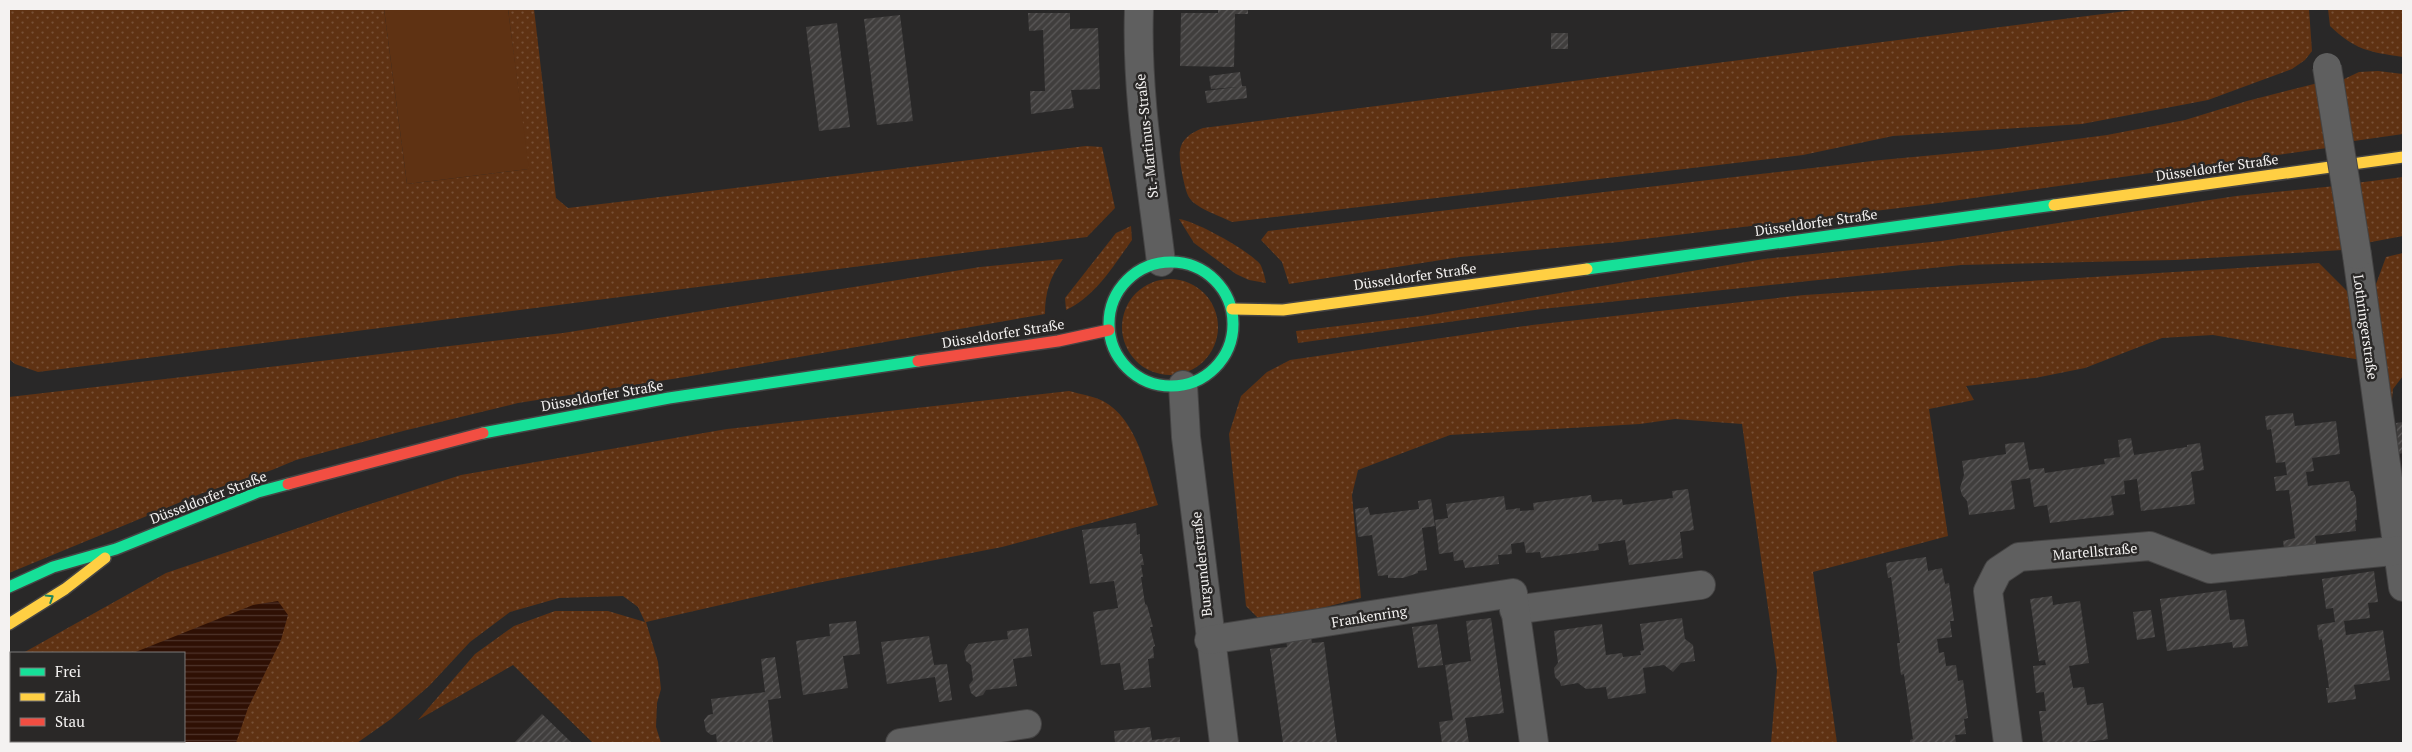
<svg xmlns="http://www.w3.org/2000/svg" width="2412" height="752" font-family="'PT Serif',serif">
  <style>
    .grass { fill: url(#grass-dots) }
    .park { fill: #5f3213 }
    .water { fill: url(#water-rules) }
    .building { fill: url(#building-hatch) }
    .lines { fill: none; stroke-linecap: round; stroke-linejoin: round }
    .street-casing { stroke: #454444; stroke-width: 30 }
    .fast-casing { stroke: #454444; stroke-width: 14 }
    .slow-casing { stroke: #454444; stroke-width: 14 }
    .jam-casing { stroke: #454444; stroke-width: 14 }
    .street { stroke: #5f5f5f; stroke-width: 28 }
    .fast { stroke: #16e098; stroke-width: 11 }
    .slow { stroke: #ffcf43; stroke-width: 11 }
    .jam { stroke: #f24e42; stroke-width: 11 }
    .street-bridge-casing { stroke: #454444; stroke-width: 30; stroke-linecap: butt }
    .street-bridge { stroke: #5f5f5f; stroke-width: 28 }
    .oneway { stroke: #208460 }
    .labels { text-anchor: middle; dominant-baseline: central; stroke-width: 5; stroke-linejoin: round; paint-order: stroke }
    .street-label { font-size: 14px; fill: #f4f2f1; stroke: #2a2827 }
  </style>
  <defs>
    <pattern id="grass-dots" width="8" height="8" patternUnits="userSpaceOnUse" patternTransform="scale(1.25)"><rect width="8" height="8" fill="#5f3213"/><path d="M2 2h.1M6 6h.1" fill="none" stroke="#775036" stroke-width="1.8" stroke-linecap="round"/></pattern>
    <pattern id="water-rules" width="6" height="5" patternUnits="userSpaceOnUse" patternTransform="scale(1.25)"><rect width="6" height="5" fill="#2f1004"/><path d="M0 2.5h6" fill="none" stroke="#4e3329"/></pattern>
    <pattern id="building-hatch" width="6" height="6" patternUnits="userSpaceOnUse" patternTransform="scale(1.25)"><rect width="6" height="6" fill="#403e3d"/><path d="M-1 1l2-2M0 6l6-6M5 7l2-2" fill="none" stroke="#5c5a5a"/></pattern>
  </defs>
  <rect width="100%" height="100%" fill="#292828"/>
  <!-- grass -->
  <g class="grass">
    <polygon points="9,9 384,9 407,184 528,169 508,9 534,9 556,198 568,208 1086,146 1102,147 1115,208 1087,237 38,372 15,364 9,359"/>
    <path d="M2142 9H2309L2312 51 2305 60 2292 69 2208 100 2082 124 1893 136 1803 155 1232 222C1222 217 1197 208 1191 200 1186 194 1185 186 1183 178 1178 153 1175 139 1203 128Z"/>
    <path d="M2328 9H2403V57C2369 52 2355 50 2330 26Z"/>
    <polygon points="2378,71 2403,74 2403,134 2347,142 2338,82 2359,72"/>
    <polygon points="2322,82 2334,147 1924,205 1619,242 1460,257 1289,284 1282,262 1261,240 1268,231 1881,160 1999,149 2107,135 2185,120 2247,101"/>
    <polygon points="2403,177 2403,236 2366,243 2356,183"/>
    <polygon points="2335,186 2343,250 2175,260 1961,265 1542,309 1298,343 1296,331 1422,316 1764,259 1941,241 2236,196"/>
    <path d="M1179 219C1196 221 1249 251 1260 264 1263 269 1265 278 1266 283L1249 280 1236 274 1194 243Z"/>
    <path d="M1131 226 1132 240C1113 266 1096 296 1066 310L1065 298 1116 233Z"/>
    <polygon points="2403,253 2403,376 2393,389 2391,411 2372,295 2386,257"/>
    <path d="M1063 259C1050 277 1045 292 1045 314L685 377 518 403 403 431 296 460 272 470 200 494 9 573V397L563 333 980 267Z"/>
    <polygon points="2319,263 2352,296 2361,360 2213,335 2162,338 2085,368 2035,378 1966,386 1974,400 1929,409 1948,536 1813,572 1837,743 1771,743 1777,671 1742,424 1675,419 1640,424 1450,435 1358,470 1352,495 1361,598 1263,623 1246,606 1229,434 1241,396 1267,372 1290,360 1532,325 1804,295"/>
    <circle cx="1170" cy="327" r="48"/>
    <path d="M1069 391C1080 394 1093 396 1103 401 1137 419 1147 471 1158 505L1002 547 817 583 646 622 658 662 661 689 657 703 656 727 661 743H593L513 665 418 720 475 654 514 626 555 611H608L645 622 638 607 623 596 559 598 510 612 470 642 429 686 391 719 357 743H9V662L11 660V741H184V653H23L166 573 339 514 461 475 727 429Z"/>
  </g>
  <!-- park -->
  <polygon class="park" points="384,9 508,9 529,169 407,184"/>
  <!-- water -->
  <polygon class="water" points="278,601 288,615 281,640 248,708 236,743 72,743 72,741 184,741 184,653 133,653 253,605"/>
  <!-- building -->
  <g class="building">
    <polygon points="1218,9 1248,9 1248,14 1235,14 1234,67 1180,66 1181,13 1218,13"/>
    <polygon points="1028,13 1070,13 1070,29 1098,28 1100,89 1071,90 1074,108 1031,114 1030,91 1045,91 1043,30 1029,31"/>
    <polygon points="900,15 913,121 877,125 864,19"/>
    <polygon points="837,23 850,127 819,131 806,27"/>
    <rect x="1551" y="33" width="17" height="16"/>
    <polygon points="1240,72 1242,86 1246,86 1247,98 1207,103 1205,91 1237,87 1211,89 1209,76"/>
    <polygon points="2293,413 2295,426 2336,421 2340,454 2312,458 2314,471 2306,472 2308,486 2349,481 2351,491 2353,491 2356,498 2357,520 2355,520 2356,531 2315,536 2317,550 2285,554 2283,541 2295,538 2289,490 2276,491 2274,477 2287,475 2285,462 2276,463 2271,429 2267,430 2265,416"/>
    <polygon points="2403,422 2403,453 2399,454 2396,423"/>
    <polygon points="2131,438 2134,455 2187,447 2187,445 2200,443 2204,470 2191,472 2195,504 2141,511 2137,479 2124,481 2125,494 2111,496 2114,515 2050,523 2047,505 2034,507 2030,478 2011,481 2015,509 1969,515 1967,501 1962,495 1960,488 1964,475 1962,461 2006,454 2005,444 2024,442 2029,470 2044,468 2045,473 2105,464 2104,459 2120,457 2118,440"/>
    <polygon points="1688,489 1694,530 1680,532 1683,558 1629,565 1625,540 1598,544 1599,550 1541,558 1540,552 1526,553 1524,542 1511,544 1512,554 1498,555 1499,564 1465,568 1463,560 1454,561 1453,552 1439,554 1435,520 1448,518 1446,504 1504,496 1506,510 1520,508 1520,511 1534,510 1533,503 1591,495 1592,502 1622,499 1623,505 1673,498 1672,491"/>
    <polygon points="1431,499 1435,526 1422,528 1427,570 1418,571 1418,573 1403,578 1388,578 1388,575 1378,576 1372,535 1358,537 1355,509 1368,507 1370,515 1419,509 1418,501"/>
    <polygon points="1136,523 1137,535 1140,534 1140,554 1142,554 1144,565 1141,565 1143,577 1141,577 1145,604 1147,605 1153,627 1150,627 1155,646 1153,647 1154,658 1148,659 1151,687 1124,690 1120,663 1101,665 1093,612 1118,608 1114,581 1090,584 1082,530"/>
    <polygon points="1926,557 1928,571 1942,568 1945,584 1949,583 1954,621 1950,621 1952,637 1937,639 1939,653 1944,652 1946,666 1956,665 1958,681 1963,680 1968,718 1964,719 1966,734 1955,735 1956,743 1910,743 1910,740 1913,739 1904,674 1901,675 1897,643 1900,643 1891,577 1888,578 1886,563"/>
    <polygon points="2374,571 2378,602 2368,603 2370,618 2344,621 2346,635 2383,630 2390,680 2354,685 2356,699 2328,703 2326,688 2329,688 2322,639 2319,640 2317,625 2335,622 2333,608 2326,609 2322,579"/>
    <polygon points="2226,590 2230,620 2244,619 2248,646 2233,648 2232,642 2167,651 2160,599"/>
    <polygon points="2052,596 2053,605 2080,601 2089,663 2069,666 2073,688 2084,687 2087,705 2103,703 2108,739 2080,743 2043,743 2039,711 2046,711 2044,692 2036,693 2033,666 2046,665 2045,660 2039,661 2030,599"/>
    <polygon points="2151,610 2155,637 2137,640 2133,612"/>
    <polygon points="1491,618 1504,713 1465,718 1469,743 1442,743 1439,722 1453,720 1445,665 1471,661 1466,621"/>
    <polygon points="1682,618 1685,639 1693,645 1695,661 1681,663 1673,672 1664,665 1643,668 1646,693 1608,699 1606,687 1586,689 1578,683 1561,686 1560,682 1555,677 1554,668 1558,663 1554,631 1602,624 1606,655 1622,653 1623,657 1641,655 1640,651 1644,650 1640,624"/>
    <polygon points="856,621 860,654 843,656 848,688 803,695 796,641 830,636 829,624"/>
    <polygon points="1437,624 1443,665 1418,668 1412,627"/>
    <polygon points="1028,628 1032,656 1013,659 1017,686 986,690 983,695 976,697 971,693 969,685 973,680 971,665 966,661 964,651 969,644 1008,639 1007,631"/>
    <polygon points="1310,630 1312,643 1324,642 1337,743 1283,743 1270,649 1287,647 1285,633"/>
    <polygon points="929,636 934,665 947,664 952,700 939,702 935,677 887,684 881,642"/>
    <polygon points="775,657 781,698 768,700 773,742 717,743 716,734 711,735 706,731 704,720 708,715 713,714 711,699 765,692 761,659"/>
    <polygon points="542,714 572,743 514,743"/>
    <polygon points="1150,727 1152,740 1180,737 1180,743 1115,743 1114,731"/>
  </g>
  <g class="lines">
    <!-- street casing -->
    <g class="street-casing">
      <g id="street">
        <path d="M1139 9C1136 94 1151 178 1161 262"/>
        <polyline points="2357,255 2403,587"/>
        <polyline points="1183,385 1186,437 1224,743"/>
        <polyline points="1514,610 1701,585"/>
        <polyline points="1209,640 1513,593 1534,743"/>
        <polyline points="900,743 1027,724"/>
        <polyline points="2008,743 1988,591 1998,571 2019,557 2150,546 2210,569 2403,550"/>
      </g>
    </g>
    <!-- fast casing -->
    <g class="fast-casing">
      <g id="fast">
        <circle cx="1171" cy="324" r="62"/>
        <polyline points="1587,269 2054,205"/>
        <polyline points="483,433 669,398 918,361"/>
        <polyline points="9,587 53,567 116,549 258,492 288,484"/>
      </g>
    </g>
    <!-- slow casing -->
    <g class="slow-casing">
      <g id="slow">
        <polyline points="2054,205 2403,157"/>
        <polyline points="1232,309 1283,310 1587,269"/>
        <polyline points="9,624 65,589 105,558"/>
      </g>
    </g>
    <!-- jam casing -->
    <g class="jam-casing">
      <g id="jam">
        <polyline points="918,361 1058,341 1109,330"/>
        <polyline points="288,484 483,433"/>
      </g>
    </g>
    <!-- street -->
    <use href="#street" class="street"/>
    <!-- fast -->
    <use href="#fast" class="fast"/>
    <!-- slow -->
    <use href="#slow" class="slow"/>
    <!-- jam -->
    <use href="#jam" class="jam"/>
    <!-- street-bridge casing -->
    <g class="street-bridge-casing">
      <polyline id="street-bridge" points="2327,67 2357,255"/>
    </g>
    <!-- street-bridge -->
    <use href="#street-bridge" class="street-bridge"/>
  </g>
  <!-- one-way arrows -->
  <defs><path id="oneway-chevron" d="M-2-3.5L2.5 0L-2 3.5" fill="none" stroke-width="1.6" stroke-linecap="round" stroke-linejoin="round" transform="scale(1.25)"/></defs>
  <use class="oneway" href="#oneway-chevron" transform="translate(50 598) rotate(-32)"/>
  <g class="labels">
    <!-- street labels -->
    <g class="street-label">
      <text transform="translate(1146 136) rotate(-96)">St.-Martinus-Straße</text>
      <text transform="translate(2217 167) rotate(-8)">Düsseldorfer Straße</text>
      <text transform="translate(1816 222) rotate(-8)">Düsseldorfer Straße</text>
      <text transform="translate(1415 276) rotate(-8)">Düsseldorfer Straße</text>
      <text transform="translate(2366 327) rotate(82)">Lothringerstraße</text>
      <text transform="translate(1003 333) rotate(-9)">Düsseldorfer Straße</text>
      <text transform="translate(602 395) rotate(-10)">Düsseldorfer Straße</text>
      <text transform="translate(208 497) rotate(-21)">Düsseldorfer Straße</text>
      <text transform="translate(2095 551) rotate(-5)">Martellstraße</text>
      <text transform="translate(1201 564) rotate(-96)">Burgunderstraße</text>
      <text transform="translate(1369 616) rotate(-9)">Frankenring</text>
    </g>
  </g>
  <!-- border -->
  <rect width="2412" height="752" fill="none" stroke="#f4f2f1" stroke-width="20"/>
  <!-- legend -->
  <rect x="10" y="652" width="175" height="90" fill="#2a2827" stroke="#7b7978"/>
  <rect x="20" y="668" width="25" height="8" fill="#16e098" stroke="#7b7978"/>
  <text x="55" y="677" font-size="15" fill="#f4f2f1">Frei</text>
  <rect x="20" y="693" width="25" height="8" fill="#ffcf43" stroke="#7b7978"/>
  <text x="55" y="702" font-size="15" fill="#f4f2f1">Zäh</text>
  <rect x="20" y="718" width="25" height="8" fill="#f24e42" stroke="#7b7978"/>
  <text x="55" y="727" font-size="15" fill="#f4f2f1">Stau</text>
</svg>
